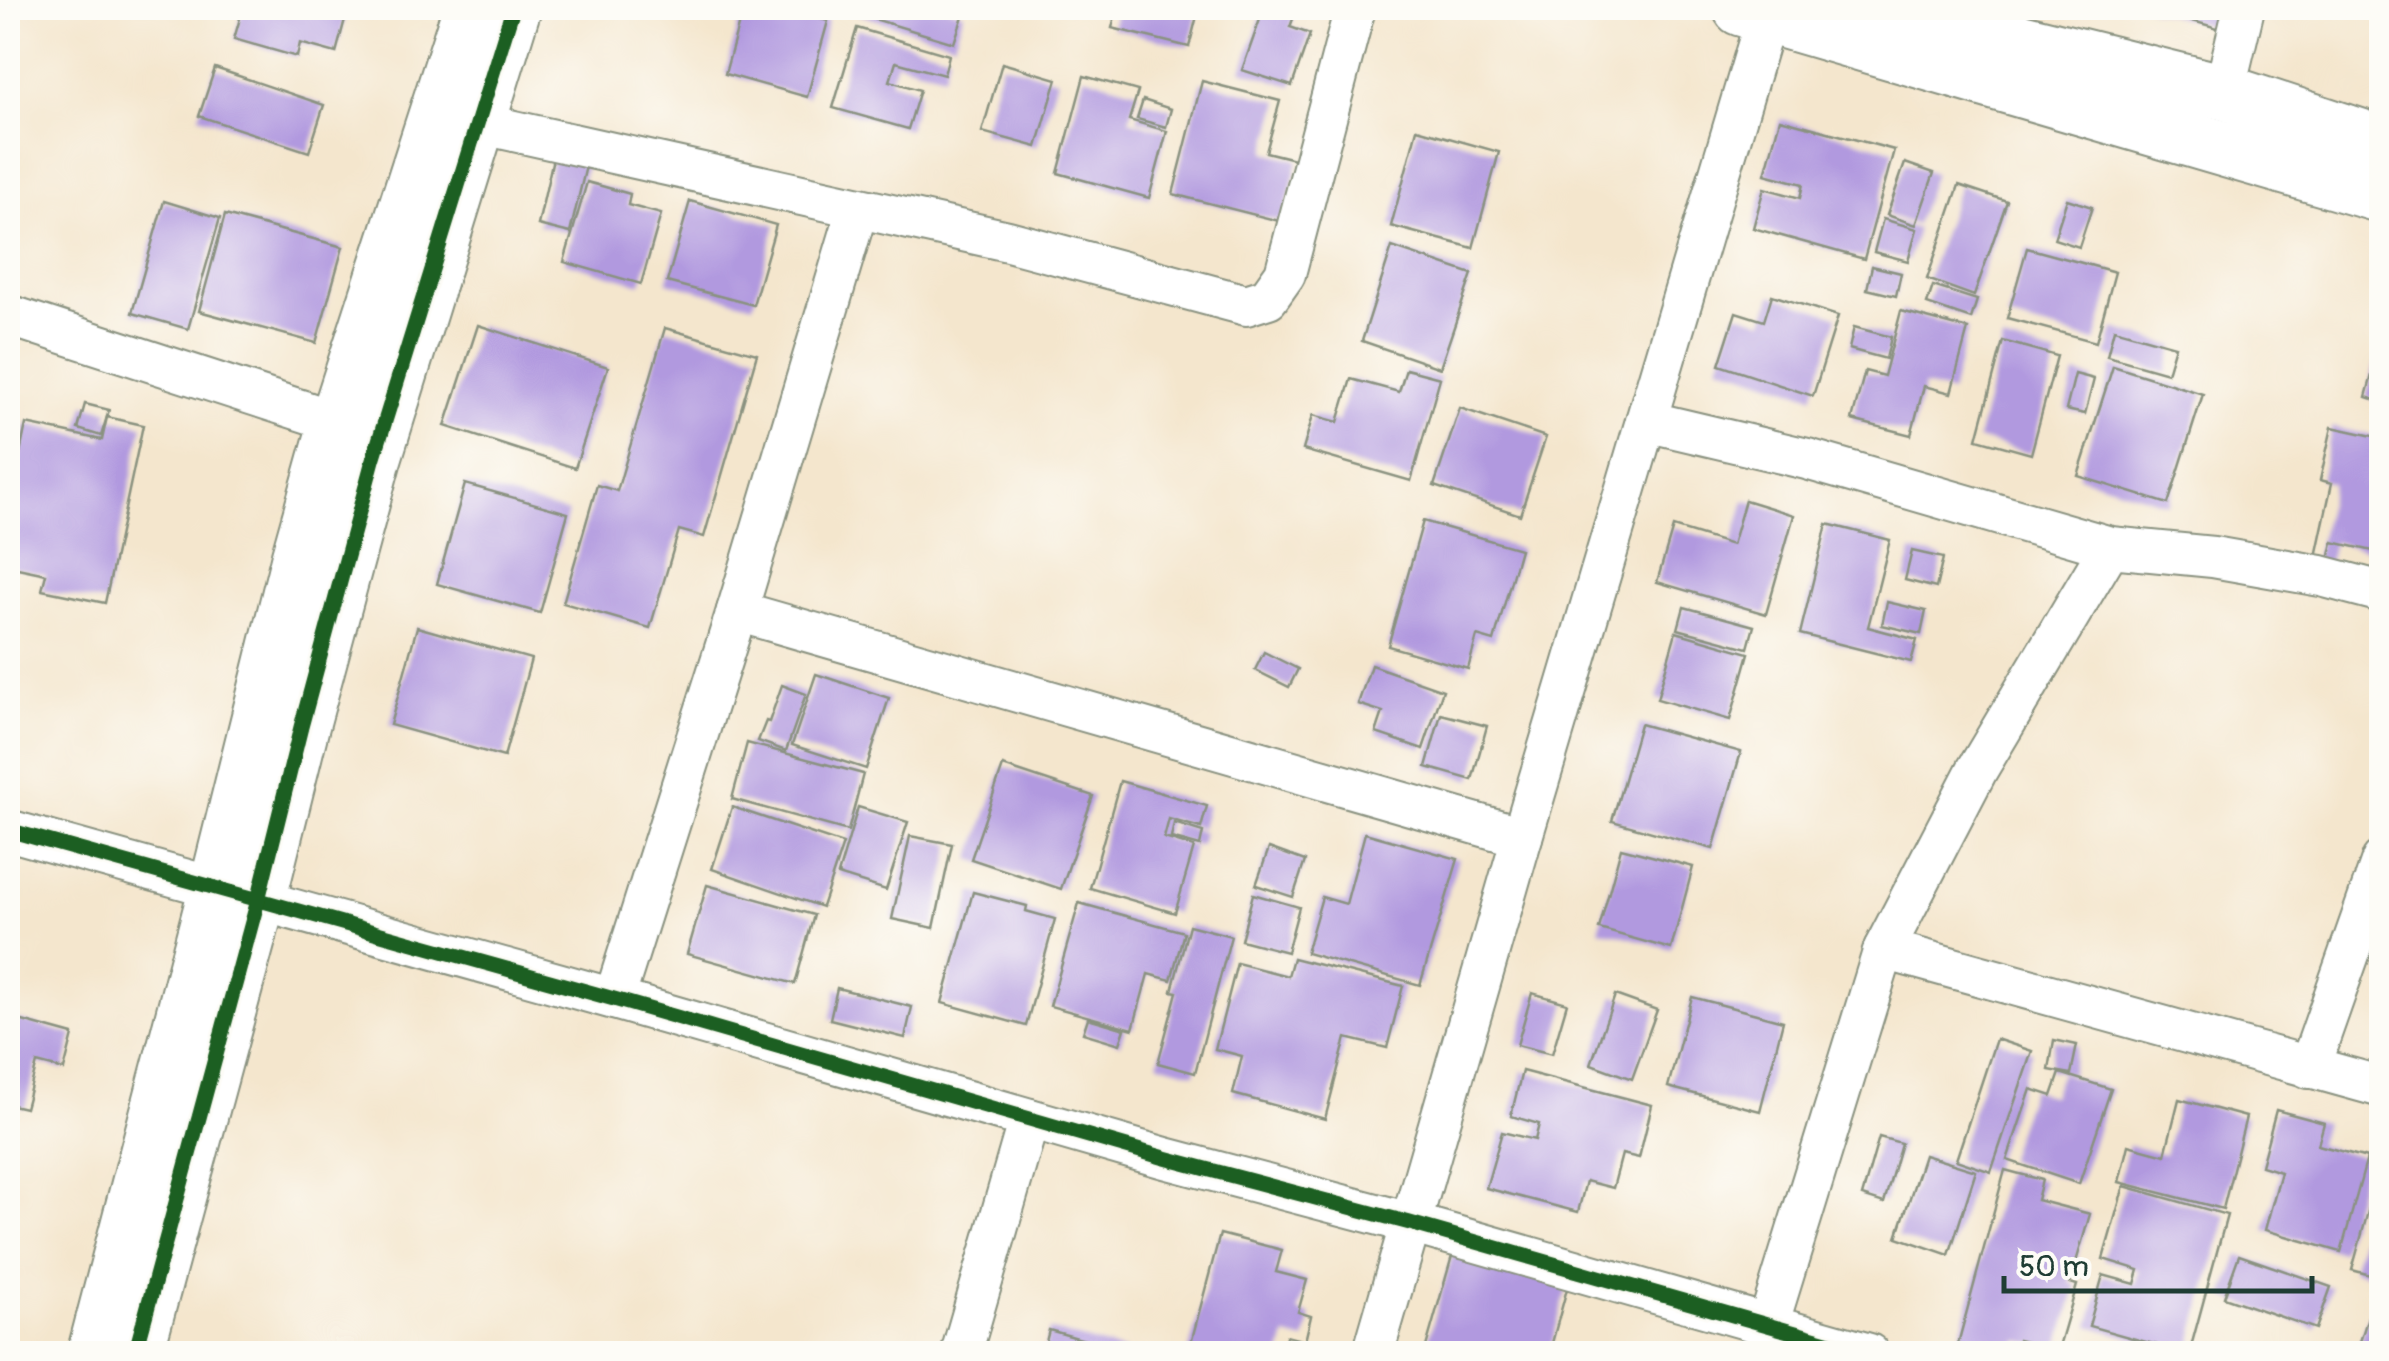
<svg xmlns="http://www.w3.org/2000/svg" width="2389" height="1361" font-family="Pangolin,sans-serif">
  <style>
    .building { fill: #b199df }
    .lines { fill: none; stroke-linecap: round; stroke-linejoin: round }
    .street-casing { stroke: #8a9280; stroke-width: 44 }
    .secondary-casing { stroke: #8a9280; stroke-width: 59 }
    .street { stroke: #fff; stroke-width: 40 }
    .secondary { stroke: #fff; stroke-width: 55 }
    .cycleway-casing { stroke: #fdfcf7; stroke-width: 21 }
    .cycleway { stroke: #1b5e20; stroke-width: 15 }
  </style>
  <rect width="100%" height="100%" fill="#fdfcf7"/>
  <filter id="ink" filterUnits="userSpaceOnUse"><feTurbulence type="fractalNoise" baseFrequency=".01" numOctaves="2"/><feDisplacementMap in="SourceGraphic" scale="20" xChannelSelector="R" yChannelSelector="G"/><feConvolveMatrix kernelMatrix="1 2 1 2 8 2 1 2 1" color-interpolation-filters="sRGB"/></filter>
  <filter id="wash" filterUnits="userSpaceOnUse"><feTurbulence type="fractalNoise" baseFrequency=".0048" numOctaves="4" result="noise"/><feDisplacementMap in="SourceGraphic" scale="40" xChannelSelector="R" yChannelSelector="G"/><feGaussianBlur stdDeviation="2.25" result="paint"/><feColorMatrix in="noise" values="0 0 0 0 0 0 0 0 0 0 0 0 0 0 0 0 0 1.4 0 .05"/><feComposite in="paint" operator="in"/></filter>
  <g filter="url(#wash)">
    <rect width="100%" height="100%" fill="#f4e6cd"/>
    <g id="blocks">
      <!-- building -->
      <g class="building">
        <polygon points="243,8 348,8 336,53 300,43 297,57 234,39"/>
        <polygon points="743,8 781,8 828,21 807,97 725,74"/>
        <polygon points="856,8 946,8 964,13 954,43 854,13"/>
        <polygon points="1117,8 1199,8 1189,47 1112,28"/>
        <polygon points="1264,8 1297,8 1290,27 1310,34 1292,86 1242,70"/>
        <polygon points="2146,8 2227,8 2221,29"/>
        <polygon points="857,28 949,55 944,75 896,62 890,81 920,90 908,129 833,108"/>
        <polygon points="1002,63 1057,79 1037,147 982,132"/>
        <polygon points="215,68 324,105 309,152 199,116"/>
        <polygon points="1084,76 1138,91 1129,120 1167,131 1149,198 1058,173"/>
        <polygon points="1202,81 1280,101 1266,152 1298,160 1283,222 1173,194"/>
        <polygon points="1143,100 1171,109 1166,127 1137,119"/>
        <polygon points="1780,119 1894,150 1864,259 1753,228 1764,188 1800,198 1803,184 1765,174"/>
        <polygon points="1417,129 1499,152 1473,248 1391,226"/>
        <polygon points="553,158 586,166 570,233 538,225"/>
        <polygon points="1905,163 1934,173 1916,225 1887,215"/>
        <polygon points="587,182 630,194 628,205 661,214 641,284 564,262"/>
        <polygon points="1959,185 2007,201 1974,296 1927,279"/>
        <polygon points="2067,199 2092,207 2079,247 2054,239"/>
        <polygon points="164,201 220,218 188,329 132,313"/>
        <polygon points="690,201 776,225 753,305 667,282"/>
        <polygon points="225,215 343,247 316,343 199,311"/>
        <polygon points="1883,219 1917,229 1908,261 1874,252"/>
        <polygon points="1392,247 1472,274 1440,368 1362,341"/>
        <polygon points="2027,248 2115,272 2096,342 2007,318"/>
        <polygon points="1872,266 1901,273 1896,296 1867,289"/>
        <polygon points="1933,286 1977,300 1971,319 1927,304"/>
        <polygon points="1772,295 1838,316 1813,396 1719,365 1736,312 1764,321"/>
        <polygon points="1901,311 1968,329 1951,393 1924,386 1911,435 1852,420 1865,371 1884,376"/>
        <polygon points="478,325 608,367 575,468 445,426"/>
        <polygon points="1854,327 1891,337 1886,359 1849,349"/>
        <polygon points="665,328 757,354 704,537 679,530 650,628 563,603 597,485 617,491"/>
        <polygon points="2114,329 2175,346 2167,373 2107,356"/>
        <polygon points="2003,341 2057,356 2031,454 1977,439"/>
        <polygon points="2380,346 2382,346 2382,402 2366,397"/>
        <polygon points="2113,366 2203,394 2168,504 2078,476"/>
        <polygon points="1406,369 1440,378 1411,481 1303,450 1313,415 1338,422 1351,379 1399,392"/>
        <polygon points="2075,374 2094,379 2085,414 2066,410"/>
        <polygon points="85,404 109,410 101,436 78,429"/>
        <polygon points="1460,408 1546,437 1520,515 1434,486"/>
        <polygon points="107,417 143,425 105,603 42,590 46,574 8,566 8,511 26,424 102,440"/>
        <polygon points="2332,427 2382,438 2382,553 2333,542 2327,569 2314,566 2332,483 2320,480"/>
        <polygon points="465,484 568,513 540,613 437,584"/>
        <polygon points="1745,500 1794,515 1766,614 1657,582 1673,527 1732,545"/>
        <polygon points="1423,521 1520,549 1494,641 1477,636 1468,669 1388,646"/>
        <polygon points="1827,524 1890,540 1868,627 1917,640 1911,662 1800,634"/>
        <polygon points="1912,551 1943,558 1936,588 1905,580"/>
        <polygon points="1887,602 1926,611 1921,634 1882,625"/>
        <polygon points="1684,607 1754,626 1748,648 1678,629"/>
        <polygon points="417,627 531,659 504,757 390,725"/>
        <polygon points="1676,632 1749,653 1730,720 1657,699"/>
        <polygon points="1264,652 1298,669 1289,687 1255,670"/>
        <polygon points="1371,665 1443,690 1423,749 1376,733 1383,712 1358,704"/>
        <polygon points="816,674 889,698 866,769 792,745"/>
        <polygon points="782,685 806,694 786,751 758,741 766,721 769,722"/>
        <polygon points="1441,714 1487,726 1472,780 1426,767"/>
        <polygon points="1640,724 1741,752 1713,849 1612,821"/>
        <polygon points="747,743 863,774 848,831 732,799"/>
        <polygon points="1003,766 1093,796 1061,889 971,859"/>
        <polygon points="1120,781 1207,806 1201,828 1169,819 1164,838 1194,847 1175,913 1090,888"/>
        <polygon points="732,807 843,844 822,907 712,869"/>
        <polygon points="858,807 908,822 886,890 838,875"/>
        <polygon points="1174,823 1203,832 1200,846 1171,838"/>
        <polygon points="1365,833 1458,859 1420,985 1306,953 1322,897 1346,904"/>
        <polygon points="910,836 952,844 934,928 892,919"/>
        <polygon points="1269,848 1305,861 1293,897 1256,885"/>
        <polygon points="1621,848 1693,867 1671,949 1599,929"/>
        <polygon points="707,885 814,915 795,984 687,954"/>
        <polygon points="973,892 1027,906 1026,911 1055,919 1026,1026 942,1003"/>
        <polygon points="1253,894 1299,907 1287,952 1241,940"/>
        <polygon points="1079,903 1184,932 1171,980 1148,974 1133,1029 1050,1006"/>
        <polygon points="1189,925 1231,936 1195,1073 1158,1063 1177,992 1172,991"/>
        <polygon points="1293,958 1403,986 1387,1048 1346,1038 1325,1119 1233,1094 1242,1056 1215,1049 1237,963 1288,976"/>
        <polygon points="837,988 912,1007 905,1038 830,1019"/>
        <polygon points="1532,993 1567,1003 1552,1054 1517,1045"/>
        <polygon points="1615,995 1657,1010 1632,1079 1591,1064"/>
        <polygon points="1692,997 1783,1021 1760,1111 1668,1087"/>
        <polygon points="8,1017 73,1035 64,1070 37,1063 25,1108 8,1104"/>
        <polygon points="1088,1018 1125,1029 1120,1044 1083,1033"/>
        <polygon points="1996,1039 2032,1051 1991,1172 1956,1160"/>
        <polygon points="2054,1040 2077,1045 2071,1074 2049,1070"/>
        <polygon points="1522,1071 1652,1105 1639,1158 1622,1154 1613,1188 1586,1181 1578,1212 1486,1188 1502,1132 1535,1140 1539,1124 1511,1116"/>
        <polygon points="2060,1073 2111,1089 2079,1184 2007,1160 2031,1089 2052,1096"/>
        <polygon points="2179,1099 2246,1117 2223,1209 2119,1182 2128,1145 2165,1155"/>
        <polygon points="2276,1110 2324,1123 2318,1145 2367,1158 2341,1252 2265,1230 2281,1172 2261,1166"/>
        <polygon points="1879,1137 1901,1143 1884,1203 1862,1196"/>
        <polygon points="1924,1155 1976,1171 1949,1255 1897,1237"/>
        <polygon points="2005,1170 2042,1180 2037,1200 2090,1214 2070,1283 2077,1285 2058,1350 2018,1340 2015,1354 1992,1354 1958,1344"/>
        <polygon points="2378,1175 2382,1176 2382,1278 2352,1270"/>
        <polygon points="2124,1186 2227,1215 2189,1354 2089,1326 2103,1275 2135,1284 2139,1270 2103,1259"/>
        <polygon points="1220,1234 1282,1250 1276,1272 1307,1280 1298,1312 1311,1316 1305,1341 1286,1336 1281,1354 1221,1354 1208,1350 1207,1354 1188,1354"/>
        <polygon points="1456,1242 1571,1274 1549,1354 1424,1354"/>
        <polygon points="2239,1255 2331,1287 2316,1329 2224,1297"/>
        <polygon points="2377,1289 2382,1290 2382,1354 2356,1354"/>
        <polygon points="1049,1330 1128,1352 1128,1354 1043,1354"/>
      </g>
    </g>
  </g>
  <g filter="url(#ink)">
    <use href="#blocks" fill-opacity="0" stroke="#8a9280" stroke-width="2.5"/>
    <g class="lines">
      <!-- street casing -->
      <g class="street-casing">
        <g id="street">
          <polyline points="2224,92 2244,8"/>
          <polyline points="478,123 1008,241 1246,305 1268,298 1285,274 1355,8"/>
          <polyline points="8,315 337,422"/>
          <polyline points="1646,421 1807,459 2110,547 2213,557 2321,576 2382,592"/>
          <polyline points="737,611 1522,837"/>
          <polyline points="8,830 614,999 1165,1158 1410,1223 1869,1354"/>
          <polyline points="1884,949 2382,1087"/>
          <polyline points="614,999 737,611 858,208"/>
          <polyline points="2309,1068 2382,860"/>
          <polyline points="1768,1325 1884,949 1977,770 2110,547"/>
          <polyline points="961,1354 1029,1119"/>
          <polyline points="1373,1354 1522,837 1767,15"/>
        </g>
      </g>
      <!-- secondary casing -->
      <g class="secondary-casing">
        <g id="secondary">
          <polyline points="1741,8 2382,195"/>
          <polyline points="1904,8 2022,42 2224,92 2382,144"/>
          <polyline points="95,1354 217,888 299,558 337,422 471,8"/>
          <polyline points="135,1354 258,900 301,727 373,460 513,8"/>
        </g>
      </g>
      <!-- street -->
      <use href="#street" class="street"/>
      <!-- secondary -->
      <use href="#secondary" class="secondary"/>
      <!-- cycleway casing -->
      <g class="cycleway-casing">
        <g id="cycleway">
          <polyline points="8,830 614,999 1165,1158 1410,1223 1869,1354"/>
          <polyline points="135,1354 258,900 301,727 373,460 513,8"/>
        </g>
      </g>
      <!-- cycleway -->
      <use href="#cycleway" class="cycleway"/>
    </g>
  </g>
  <!-- margin -->
  <rect width="2389" height="1361" fill="none" stroke="#fdfcf7" stroke-width="40"/>
  <!-- scale -->
  <path d="M2004 1276v15h308v-15" fill="none" stroke="#1f3d34" stroke-width="5"/>
  <text x="2019" y="1276" font-size="30" fill="#1f3d34" stroke="#fdfcf7" stroke-width="8" paint-order="stroke">50 m</text>
</svg>
